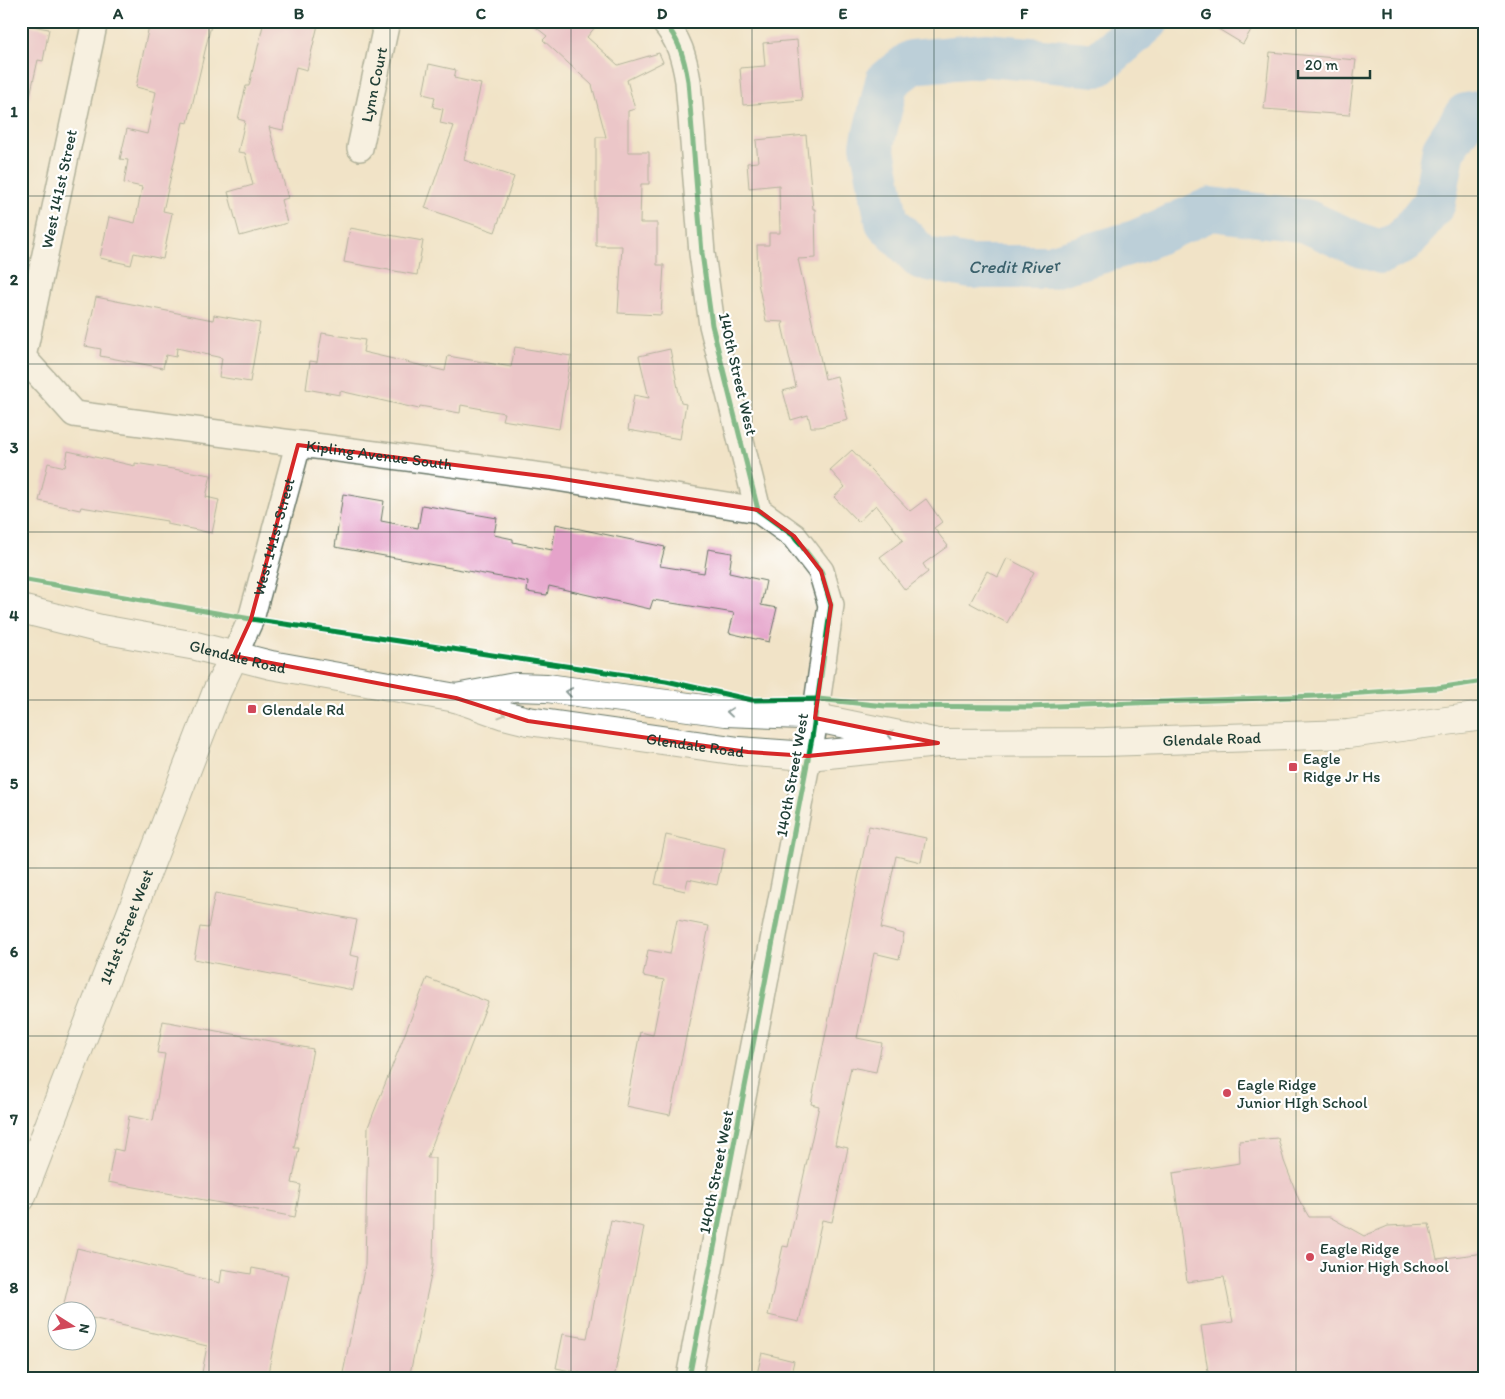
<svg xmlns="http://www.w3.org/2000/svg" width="1505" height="1399" font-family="Itim,sans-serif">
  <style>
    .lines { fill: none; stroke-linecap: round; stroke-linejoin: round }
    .river { stroke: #7bb6ed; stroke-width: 44 }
    .building { fill: #e5a3ca }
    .minor-casing { stroke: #687767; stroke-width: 28 }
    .tertiary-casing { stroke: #687767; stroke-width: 30 }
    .secondary-casing { stroke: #687767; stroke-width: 30 }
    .minor { stroke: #fff; stroke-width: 25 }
    .tertiary { stroke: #fff; stroke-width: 28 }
    .secondary { stroke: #fff; stroke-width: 28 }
    .cycleway-casing { stroke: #fff; stroke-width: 8 }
    .cycleway { stroke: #00873e; stroke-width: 5 }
    .oneway { stroke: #8f9e9a }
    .marked { fill: none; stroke: #d62828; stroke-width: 4; stroke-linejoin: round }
    .grid { fill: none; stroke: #1f3d34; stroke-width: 1; stroke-opacity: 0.55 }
    .poi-dot { fill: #d1495b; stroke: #fff; stroke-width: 2 }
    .labels { text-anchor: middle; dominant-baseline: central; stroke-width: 4.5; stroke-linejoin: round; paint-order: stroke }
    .street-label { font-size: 16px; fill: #1f3d34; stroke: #fff }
    .poi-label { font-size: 16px; fill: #1f3d34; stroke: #fff; text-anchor: start }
    .water-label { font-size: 18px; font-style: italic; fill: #3b616c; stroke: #fff }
    .neatline { fill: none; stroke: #1f3d34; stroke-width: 2 }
    .grid-label { font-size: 16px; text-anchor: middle; font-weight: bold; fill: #1f3d34 }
  </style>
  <rect width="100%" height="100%" fill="#fff"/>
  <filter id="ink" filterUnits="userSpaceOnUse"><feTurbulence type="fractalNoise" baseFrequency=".02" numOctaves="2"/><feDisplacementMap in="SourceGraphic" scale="10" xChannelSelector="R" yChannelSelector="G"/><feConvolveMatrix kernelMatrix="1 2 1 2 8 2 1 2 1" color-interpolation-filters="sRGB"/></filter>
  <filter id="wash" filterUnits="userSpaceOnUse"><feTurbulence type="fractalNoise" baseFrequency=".0096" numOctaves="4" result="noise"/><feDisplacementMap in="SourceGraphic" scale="20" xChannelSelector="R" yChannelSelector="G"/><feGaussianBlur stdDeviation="1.12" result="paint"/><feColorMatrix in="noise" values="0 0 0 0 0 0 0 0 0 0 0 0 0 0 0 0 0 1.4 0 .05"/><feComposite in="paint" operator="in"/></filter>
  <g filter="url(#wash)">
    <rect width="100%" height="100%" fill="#f1e3c7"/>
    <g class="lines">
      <!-- river -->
      <path class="river" id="s1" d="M1147 21 1097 65 986 55 912 62 887 81 872 145 887 222 922 258 970 267H1049L1138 241 1211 209 1306 221 1357 244 1381 252 1403 242 1434 203 1444 149 1466 115 1484 112"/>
    </g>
    <g id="blocks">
      <!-- building -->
      <g class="building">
        <polygon points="150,21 212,21 188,123 183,122 163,211 172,213 163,259 134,253 131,265 100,258 109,217 135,223 142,187 124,183 128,160 120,159 127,129 147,134 156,92 136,87"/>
        <polygon points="264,21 319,21 307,70 296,67 283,130 269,127 288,198 281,200 287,223 240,236 228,192 253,185 245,153 238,152 245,121 238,119 246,86 249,86"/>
        <polygon points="528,21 600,21 587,37 618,65 659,53 663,62 627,80 635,109 628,111 628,152 649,152 649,184 641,184 640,223 657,223 657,265 664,265 661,315 618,313 622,246 596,246 596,137 606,137 592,85 543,40 547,36"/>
        <polygon points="1205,21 1256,21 1243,44"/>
        <polygon points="21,24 49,29 43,61 38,60 29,100 21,99"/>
        <polygon points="797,40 802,100 743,105 740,68 765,66 763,43"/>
        <polygon points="1270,52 1356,60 1349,115 1264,109"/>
        <polygon points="429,64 456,70 454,78 481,84 464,160 514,177 495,232 425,208 454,126 440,123 443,109 433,107 435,97 423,94"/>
        <polygon points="806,135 813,209 815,209 816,258 798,259 825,379 837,376 848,420 819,427 811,427 808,415 791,420 783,391 796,387 782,325 784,322 766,321 758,283 757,245 769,245 769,233 780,233 779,185 749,188 747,163 758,162 756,140"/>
        <polygon points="350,228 423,241 417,275 344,262"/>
        <polygon points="96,297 213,320 214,315 260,323 250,382 219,377 222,358 177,348 176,357 166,355 163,368 100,356 101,349 85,346"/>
        <polygon points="322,333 365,340 363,352 445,371 448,356 511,367 515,347 571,356 559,429 502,420 504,413 461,405 460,413 420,406 419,409 340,391 340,395 306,389 310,361 317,362"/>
        <polygon points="670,349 681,403 686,404 680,439 628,430 634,395 649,398 639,356"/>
        <polygon points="852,450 910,511 926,499 942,522 934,528 948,546 923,564 928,572 905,590 880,557 903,540 876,505 858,522 834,497 845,487 830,470"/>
        <polygon points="68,451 135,466 135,463 211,475 206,497 219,500 212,533 167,524 167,521 81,507 80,510 39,501 48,463 65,467"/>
        <polygon points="343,494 384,501 381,521 418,528 422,505 497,518 494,535 513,539 513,542 552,550 556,524 665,547 660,566 704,573 708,549 732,553 729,573 766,581 761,605 777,608 769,642 729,633 734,613 653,600 650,609 549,586 547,595 527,592 528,582 335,547"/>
        <polygon points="1007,558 1034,572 1007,623 970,603 987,571 998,577"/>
        <polygon points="869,826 926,838 921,862 896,856 881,928 904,934 899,959 874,953 857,1038 882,1043 876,1072 851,1067 835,1145 848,1148 832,1222 822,1220 799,1322 768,1315 783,1246 788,1247 819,1106 811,1104"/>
        <polygon points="666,835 725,848 717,885 688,879 685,891 655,884"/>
        <polygon points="215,893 357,920 350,955 359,957 353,990 194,959 200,927 208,928"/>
        <polygon points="677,920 709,926 670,1115 626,1106 640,1032 653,1035 664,980 643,976 648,950 670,954"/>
        <polygon points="427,978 488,1002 427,1158 435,1158 433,1266 409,1378 342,1378 365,1265 368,1127"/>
        <polygon points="163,1021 313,1049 294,1148 299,1148 292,1183 301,1185 295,1217 108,1182 114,1149 123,1151 129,1116 153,1121 165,1054 157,1053"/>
        <polygon points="1278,1138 1284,1161 1299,1200 1309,1217 1330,1217 1364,1236 1388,1226 1429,1224 1437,1259 1484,1253 1484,1378 1209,1378 1201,1326 1233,1322 1224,1277 1187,1282 1173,1173 1240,1163 1239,1141"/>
        <polygon points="611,1220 644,1227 614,1378 579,1378 580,1373 556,1368 563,1334 587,1338"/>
        <polygon points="77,1248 220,1283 222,1269 251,1274 252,1268 288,1275 267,1378 201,1378 207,1346 88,1317 88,1312 62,1312"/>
        <polygon points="762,1353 794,1361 790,1378 756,1378"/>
      </g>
    </g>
  </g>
  <g filter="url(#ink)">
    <use href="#blocks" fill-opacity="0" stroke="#687767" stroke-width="1"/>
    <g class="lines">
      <!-- minor casing -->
      <g class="minor-casing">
        <g id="minor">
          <path id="s2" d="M95 21 23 357 74 414 550 477 758 510"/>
          <path d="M663 21C679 39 684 57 688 81L702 253 712 325 758 510 794 536 821 571 831 605 812 738 689 1378"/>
          <path id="s3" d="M360 148 387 21"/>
          <path id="s4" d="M234 656 251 619 298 445"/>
        </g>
      </g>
      <!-- tertiary casing -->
      <g class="tertiary-casing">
        <g id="tertiary">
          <path id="s5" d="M21 1198 217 691 234 656"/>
        </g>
      </g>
      <!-- secondary casing -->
      <g class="secondary-casing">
        <g id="secondary">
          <path id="s6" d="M21 609 101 629 196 646 271 665 456 698"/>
          <path id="s7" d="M938 743 802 715 726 712 547 688 515 687 456 698 504 715 528 721 739 751 808 756 938 743 1105 742 1348 734 1484 716"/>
        </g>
      </g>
      <!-- minor -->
      <use href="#minor" class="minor"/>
      <!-- tertiary -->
      <use href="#tertiary" class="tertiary"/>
      <!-- secondary -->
      <use href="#secondary" class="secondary"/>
      <!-- cycleway casing -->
      <g class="cycleway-casing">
        <g id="cycleway">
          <path d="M663 21C679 39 684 57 688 81L702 253 712 325 758 510 794 536 821 571 831 605 812 738 689 1378"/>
          <polyline points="21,579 251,619 666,681 752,700 818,699 885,706 1029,707 1316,696 1437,688 1484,681"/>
        </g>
      </g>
      <!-- cycleway -->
      <use href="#cycleway" class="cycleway"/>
    </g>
    <!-- one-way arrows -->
    <defs><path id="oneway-chevron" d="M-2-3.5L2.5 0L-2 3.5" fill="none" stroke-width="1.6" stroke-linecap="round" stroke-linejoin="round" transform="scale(1.25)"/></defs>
    <g class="oneway">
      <use href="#oneway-chevron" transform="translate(569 692) rotate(-171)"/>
      <use href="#oneway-chevron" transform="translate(730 712) rotate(-174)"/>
      <use href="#oneway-chevron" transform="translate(502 714) rotate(17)"/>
      <use href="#oneway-chevron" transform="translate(890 734) rotate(-168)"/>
    </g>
  </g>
  <!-- marked area -->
  <path d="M0 0H1505V1399H0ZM298 445 550 477 758 510 794 536 821 571 831 605 815 718 938 743 808 756 748 752 528 721 456 698 234 656 251 619Z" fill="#f1e3c7" fill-opacity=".55" fill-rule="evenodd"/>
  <path class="marked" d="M298 445 550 477 758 510 794 536 821 571 831 605 815 718 938 743 808 756 748 752 528 721 456 698 234 656 251 619Z"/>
  <!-- grid -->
  <path class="grid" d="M209 21V1378M390 21V1378M571 21V1378M752 21V1378M934 21V1378M1115 21V1378M1296 21V1378M21 196H1484M21 364H1484M21 532H1484M21 700H1484M21 868H1484M21 1036H1484M21 1204H1484"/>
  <!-- markers -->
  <g class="poi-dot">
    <rect x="247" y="704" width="10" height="10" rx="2.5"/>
    <rect x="1288" y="762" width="10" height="10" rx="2.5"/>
    <circle cx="1227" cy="1093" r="5"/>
    <circle cx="1310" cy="1257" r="5"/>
  </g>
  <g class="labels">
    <!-- street labels -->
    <g class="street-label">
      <text stroke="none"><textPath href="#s3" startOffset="65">Lynn Court</textPath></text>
      <text transform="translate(59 189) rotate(-78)">West 141st Street</text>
      <text transform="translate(738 374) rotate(77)">140th Street West</text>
      <text stroke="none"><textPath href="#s2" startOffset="728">Kipling Avenue South</textPath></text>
      <text stroke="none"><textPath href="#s4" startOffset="126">West 141st Street</textPath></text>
      <text stroke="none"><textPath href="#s6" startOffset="222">Glendale Road</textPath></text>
      <text stroke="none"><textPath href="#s7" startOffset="1250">Glendale Road</textPath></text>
      <text stroke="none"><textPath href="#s7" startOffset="732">Glendale Road</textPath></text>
      <text transform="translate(792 775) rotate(-80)">140th Street West</text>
      <text stroke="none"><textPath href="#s5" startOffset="291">141st Street West</textPath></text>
      <text transform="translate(716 1172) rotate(-79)">140th Street West</text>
    </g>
    <!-- poi labels -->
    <g class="poi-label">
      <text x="262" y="709">Glendale Rd</text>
      <text x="1303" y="758">Eagle<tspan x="1303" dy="18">Ridge Jr Hs</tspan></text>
      <text x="1237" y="1084">Eagle Ridge<tspan x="1237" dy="18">Junior HIgh School</tspan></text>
      <text x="1320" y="1248">Eagle Ridge<tspan x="1320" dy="18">Junior High School</tspan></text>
    </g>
    <!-- water labels -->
    <g class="water-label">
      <text stroke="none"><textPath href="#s1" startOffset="571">Credit River</textPath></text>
    </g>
  </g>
  <!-- margin -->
  <rect width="1505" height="1399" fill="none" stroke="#fff" stroke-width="55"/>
  <!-- north arrow -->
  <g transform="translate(72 1326) rotate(101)"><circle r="24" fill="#ffffff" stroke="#a5b1ae"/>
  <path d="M0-4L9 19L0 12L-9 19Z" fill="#d1495b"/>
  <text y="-8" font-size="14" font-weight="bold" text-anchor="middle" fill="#1f3d34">N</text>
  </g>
  <!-- scale -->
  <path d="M1298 70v8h72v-8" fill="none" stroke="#1f3d34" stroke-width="2.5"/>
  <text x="1305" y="70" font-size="15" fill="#1f3d34" stroke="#ffffff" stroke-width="4" paint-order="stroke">20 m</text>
  <rect x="28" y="28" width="1450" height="1344" class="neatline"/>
  <g class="grid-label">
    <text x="118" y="19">A</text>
    <text x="299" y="19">B</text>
    <text x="481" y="19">C</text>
    <text x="662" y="19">D</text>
    <text x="843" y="19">E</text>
    <text x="1024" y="19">F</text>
    <text x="1206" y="19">G</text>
    <text x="1387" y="19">H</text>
    <text x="14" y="117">1</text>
    <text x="14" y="285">2</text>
    <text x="14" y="453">3</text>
    <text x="14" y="621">4</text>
    <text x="14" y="789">5</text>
    <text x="14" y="957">6</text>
    <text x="14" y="1125">7</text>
    <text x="14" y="1293">8</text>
  </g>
</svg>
